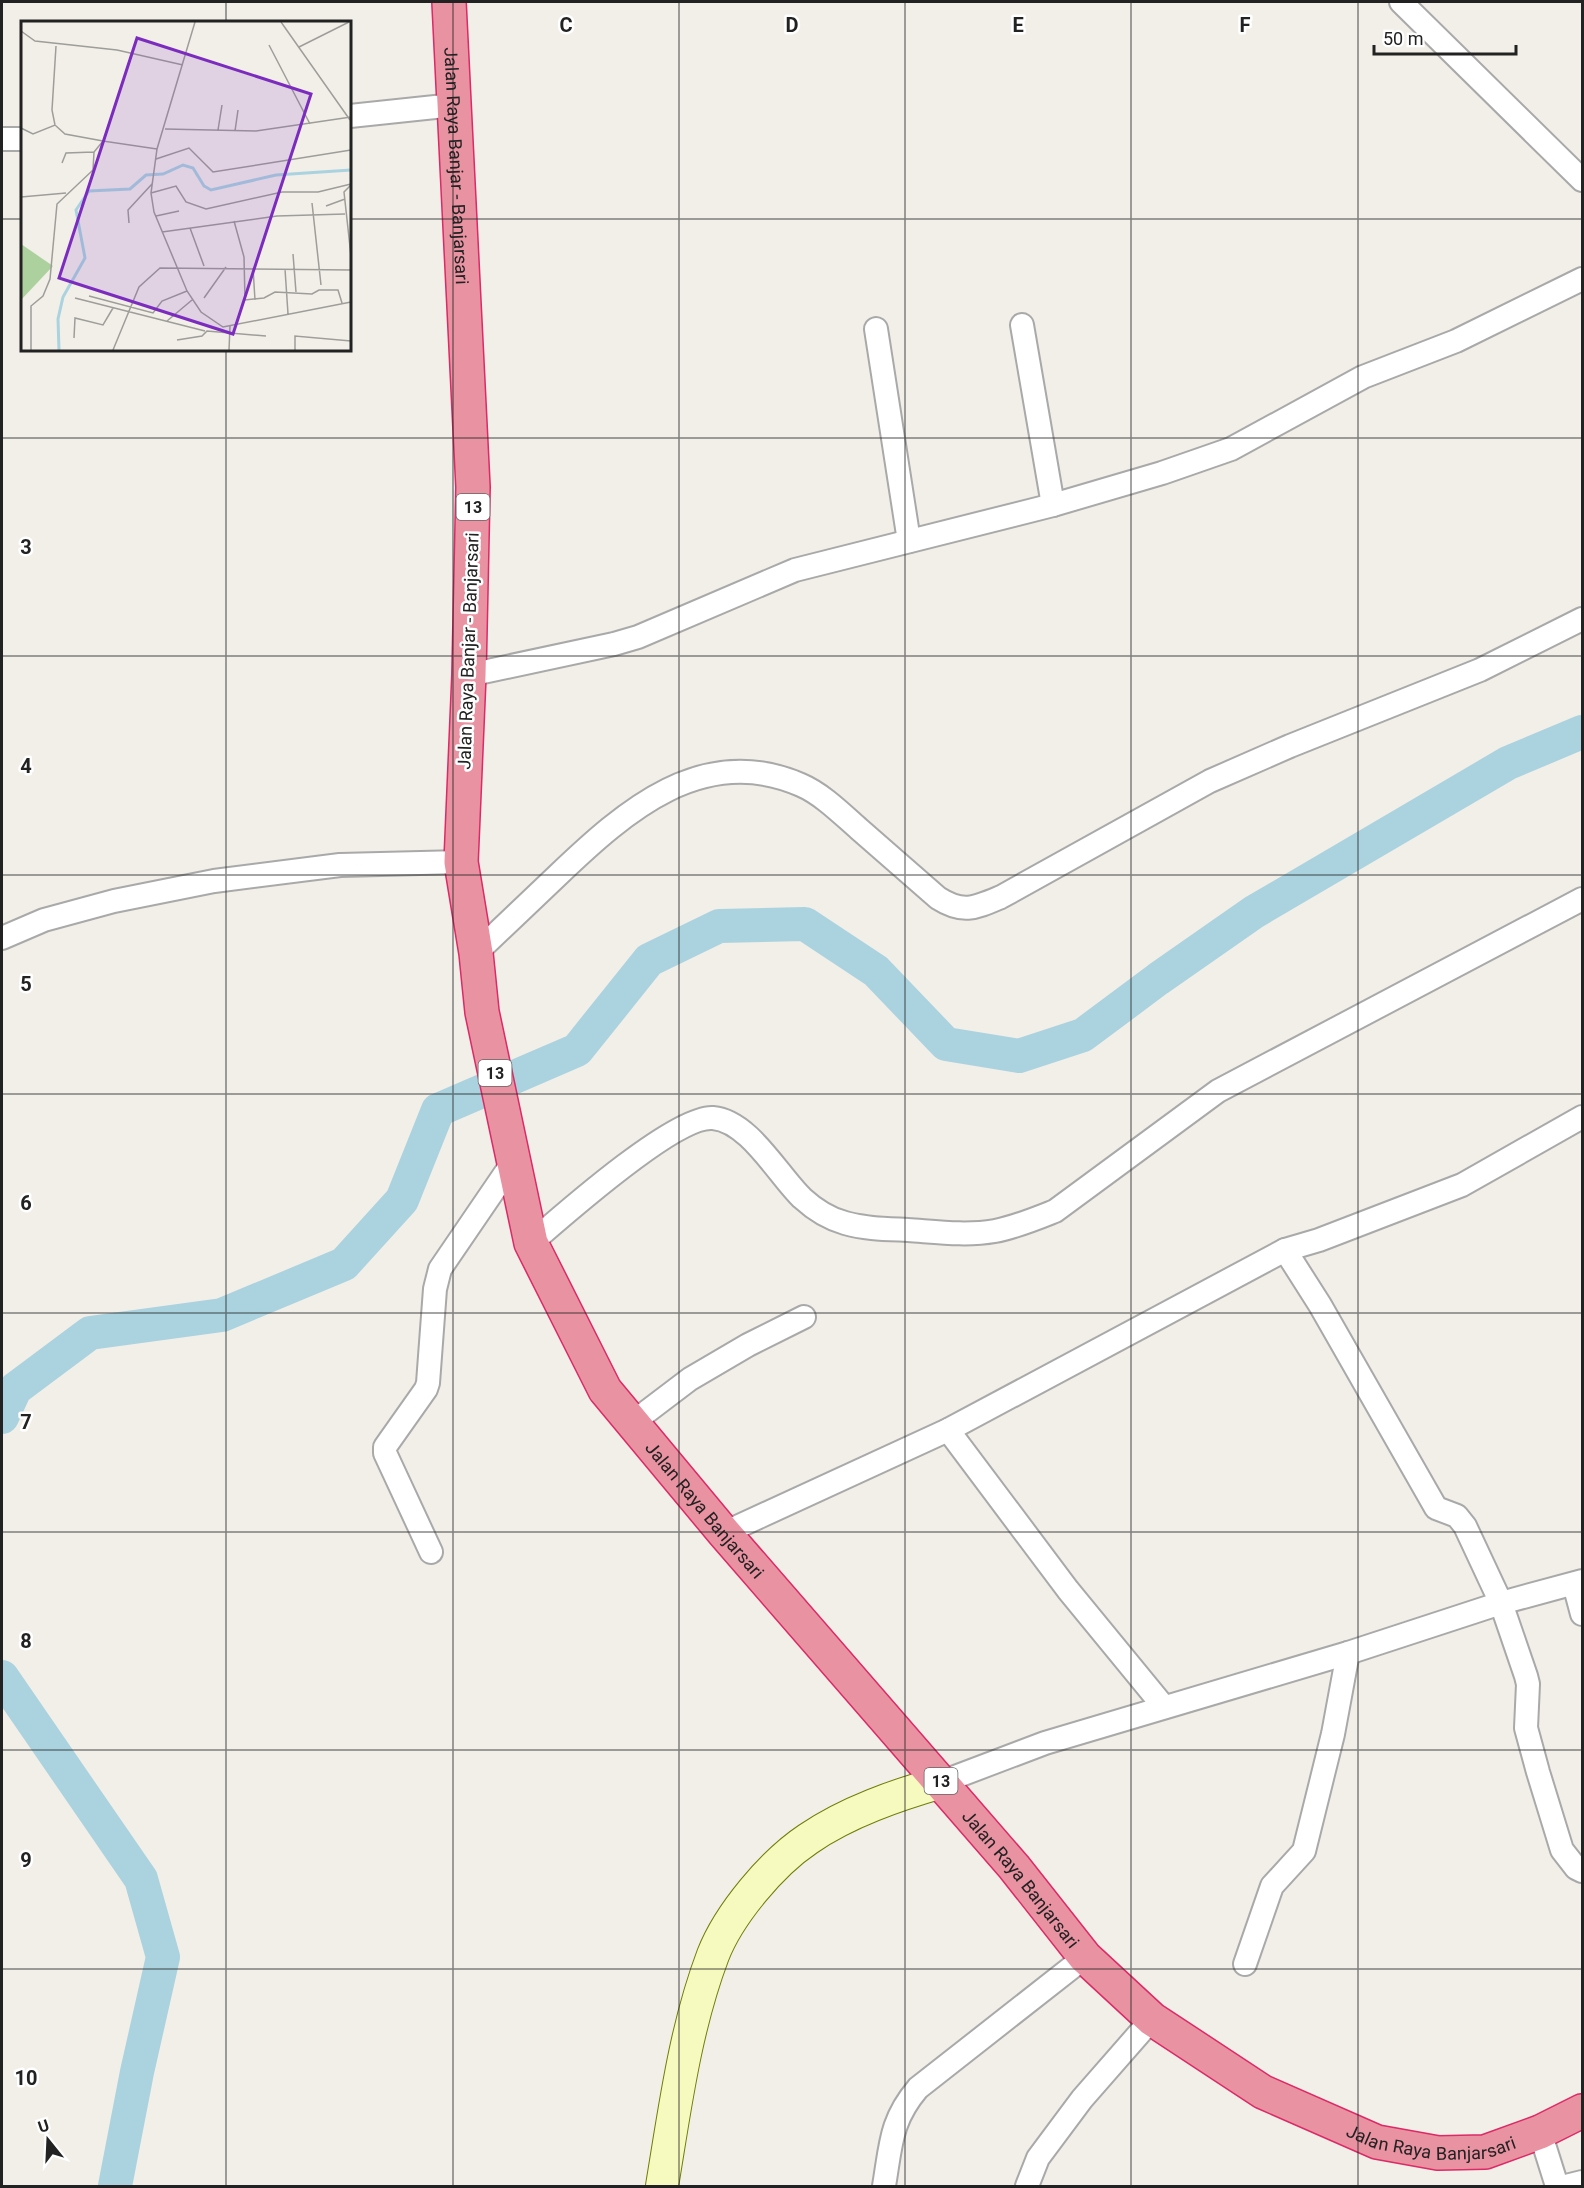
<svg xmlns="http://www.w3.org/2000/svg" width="1584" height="2188" font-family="Roboto,sans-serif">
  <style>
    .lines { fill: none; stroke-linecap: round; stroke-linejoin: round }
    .river { stroke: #aad3df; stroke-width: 34 }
    .street-casing { stroke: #a9a9a9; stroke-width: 26 }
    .secondary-casing { stroke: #707d05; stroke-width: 34 }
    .highway-casing { stroke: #dc2a67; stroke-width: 36 }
    .street { stroke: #fff; stroke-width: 22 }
    .secondary { stroke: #f7fabf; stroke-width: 32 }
    .highway { stroke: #e892a2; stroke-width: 33 }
    .grid { fill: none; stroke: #222; stroke-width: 1.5; stroke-opacity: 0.55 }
    .labels { text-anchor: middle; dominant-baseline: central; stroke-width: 5; stroke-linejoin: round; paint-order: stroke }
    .shield { fill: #fff; stroke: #646464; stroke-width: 1.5 }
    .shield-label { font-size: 16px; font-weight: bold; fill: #222 }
    .street-label { font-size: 18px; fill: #222; stroke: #fff }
    .inset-river { fill: none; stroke: #aad3df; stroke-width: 3 }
    .inset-road { fill: none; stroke: #9f9d99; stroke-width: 1.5 }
    .view { fill: #7b2cbf; fill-opacity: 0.15; stroke: #7b2cbf; stroke-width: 3 }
    .inset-edge { fill: none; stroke: #222; stroke-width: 3 }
    .grid-label { font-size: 20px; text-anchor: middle; font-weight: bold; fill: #222; stroke: #fff; stroke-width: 5; stroke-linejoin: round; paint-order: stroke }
  </style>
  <rect width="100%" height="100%" fill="#f2efe9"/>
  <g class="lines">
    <!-- river -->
    <g class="river">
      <polyline points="2,1417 15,1389 90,1333 222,1315 344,1264 402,1200 438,1110 577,1050 649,960 719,926 805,924 876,971 946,1044 1019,1056 1083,1035 1158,979 1254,912 1508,763 1582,732"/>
      <polyline points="2,1677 141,1879 163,1957 137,2072 115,2186"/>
    </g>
    <!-- street casing -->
    <g class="street-casing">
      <g id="street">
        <polyline points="1401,2 1582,180"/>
        <polyline points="350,116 454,105"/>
        <polyline points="2,139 22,139"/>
        <polyline points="1022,325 1053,505"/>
        <polyline points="876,329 909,541"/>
        <polyline points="469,675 614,644 638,637 795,570 1053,505 1162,473 1231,449 1363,377 1456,341 1582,279"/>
        <polyline points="2,938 44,920 114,901 214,881 340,865 461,862"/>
        <path d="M476 953C503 927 531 901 558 875 625 811 703 742 801 785 822 794 842 814 859 829 885 852 912 875 938 898 963 914 975 908 1001 897L1210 781 1290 746 1480 670 1582 619"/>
        <path d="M531 1243C562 1216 676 1115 713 1118 749 1121 778 1175 802 1198 814 1209 830 1219 845 1223 866 1229 887 1229 908 1230 937 1232 966 1236 995 1231 1016 1227 1035 1219 1055 1211L1218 1091 1582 899"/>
        <polyline points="1285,1250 1320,1305 1436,1508 1457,1516 1465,1526 1501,1603 1526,1676 1528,1684 1526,1728 1538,1772 1562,1850 1576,1868 1582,1871"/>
        <polyline points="632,1423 690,1379 748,1345 804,1317"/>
        <polyline points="948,1430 1068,1590 1164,1707"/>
        <polyline points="724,1533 948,1430 1285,1250 1319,1240 1462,1185 1582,1117"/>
        <polyline points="431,1552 385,1453 385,1447 426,1389 428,1383 435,1289 440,1269 513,1162"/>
        <polyline points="1574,1584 1582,1614"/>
        <polyline points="942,1782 1045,1743 1348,1653 1501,1603 1582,1581"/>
        <polyline points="1245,1964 1272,1886 1304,1851 1333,1734 1348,1653"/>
        <polyline points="1540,2132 1557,2186"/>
        <path d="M884 2186C891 2145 890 2121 918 2088L1085 1957"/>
        <polyline points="1027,2186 1038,2158 1082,2099 1152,2019"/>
        <polyline points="1566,2186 1582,2182"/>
      </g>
    </g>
    <!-- secondary casing -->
    <g class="secondary-casing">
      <path id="secondary" d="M662 2186C675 2108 685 2029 713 1955 729 1914 772 1863 808 1839 847 1812 897 1795 942 1782"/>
    </g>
    <!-- highway casing -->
    <g class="highway-casing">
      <g id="highway">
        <path id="s1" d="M449 2 473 487 469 675 461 862 476 953 482 1012 531 1243 605 1390 724 1533 1014 1867 1085 1957 1152 2019 1263 2092 1377 2142 1438 2153 1485 2152 1540 2132 1582 2111"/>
      </g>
    </g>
    <!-- street -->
    <use href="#street" class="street"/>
    <!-- secondary -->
    <use href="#secondary" class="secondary"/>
    <!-- highway -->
    <use href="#highway" class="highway"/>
  </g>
  <!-- grid -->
  <path class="grid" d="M226 2V22M453 2V2186M679 2V2186M905 2V2186M1131 2V2186M1358 2V2186M2 219H22M350 219H1582M226 350V2186M2 438H1582M2 656H1582M2 875H1582M2 1094H1582M2 1313H1582M2 1532H1582M2 1750H1582M2 1969H1582"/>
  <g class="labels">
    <!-- shield labels -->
    <g class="shield">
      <rect x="456.5" y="494" width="33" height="26" rx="4.5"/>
      <rect x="478.5" y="1060" width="33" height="26" rx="4.5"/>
      <rect x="924.5" y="1768" width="33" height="26" rx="4.5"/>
    </g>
    <g class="shield-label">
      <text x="473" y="507">13</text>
      <text x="495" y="1073">13</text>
      <text x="941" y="1781">13</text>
    </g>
    <!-- street labels -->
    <g class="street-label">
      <text stroke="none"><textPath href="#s1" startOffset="164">Jalan Raya Banjar - Banjarsari</textPath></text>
      <text transform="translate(468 651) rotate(-88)">Jalan Raya Banjar - Banjarsari</text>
      <text stroke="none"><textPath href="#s1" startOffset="1569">Jalan Raya Banjarsari</textPath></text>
      <text stroke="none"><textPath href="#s1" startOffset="2055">Jalan Raya Banjarsari</textPath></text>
      <text stroke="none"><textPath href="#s1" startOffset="2559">Jalan Raya Banjarsari</textPath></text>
    </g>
  </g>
  <!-- overview -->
  <g transform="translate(21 21)">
    <rect width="330" height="330" fill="#f2efe9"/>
    <path d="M0 223 32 245 0 279Z" fill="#add19e"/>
    <path class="inset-river" d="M38 329 37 298 42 276 64 237 55 189 68 170 109 168 125 154 142 153 162 144 172 147 183 165 190 169 255 154 330 149"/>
    <path class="inset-road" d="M174 1 136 128 130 172 133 191 166 270 180 291 202 306 330 281M260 1 329 99M0 10 14 20 96 29 162 44M248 24 289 103M278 26 328 1M34 104 31 89 35 25M0 107 12 113 34 104 44 113 82 120M144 108 235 110 330 96M197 109 201 84M214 110 217 89M135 138 168 127 192 151 330 129M41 142 45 132 73 131M330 164 323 171 330 235M130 172 155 165 165 181 185 188 261 171H297L330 163M0 176 45 172M291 182 300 264M305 185 324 178M135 195 158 190M213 200 223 236 224 279 243 277 254 271 291 273 298 269H317L321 282M108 202 107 189 131 163M169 207 183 245M141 211 256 195 324 193M272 233 275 271M232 247 234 279M264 248 267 293M68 275 132 292 141 280 166 270M54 277 184 310M183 277 205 246M146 300 171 279M53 317 54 297 82 304 92 287M156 319 181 315 186 310 245 315M10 329V285L22 275 29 258 36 183 72 149 73 131 82 120 136 128M92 329 118 266 139 247 330 249M208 329 209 305M274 329V315L330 320"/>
    <path class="view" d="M116 17 290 73 212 313 38 257Z"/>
    <rect width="330" height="330" class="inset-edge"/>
  </g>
  <g class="grid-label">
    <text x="566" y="32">C</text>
    <text x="792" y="32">D</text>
    <text x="1018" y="32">E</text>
    <text x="1245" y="32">F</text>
    <text x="26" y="554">3</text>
    <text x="26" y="773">4</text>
    <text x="26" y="991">5</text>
    <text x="26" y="1210">6</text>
    <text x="26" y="1429">7</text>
    <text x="26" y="1648">8</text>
    <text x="26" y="1867">9</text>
    <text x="26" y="2085">10</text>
  </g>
  <!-- border -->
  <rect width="1584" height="2188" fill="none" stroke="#222222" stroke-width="6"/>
  <!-- north arrow -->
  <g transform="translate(48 2140) rotate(342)" stroke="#ffffff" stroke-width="4.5" paint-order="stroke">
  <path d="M0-4.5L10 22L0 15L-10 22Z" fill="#222222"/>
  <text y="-9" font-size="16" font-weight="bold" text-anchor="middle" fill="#222222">U</text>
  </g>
  <!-- scale -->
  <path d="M1374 45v9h142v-9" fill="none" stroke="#222222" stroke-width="3"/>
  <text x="1383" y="45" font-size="18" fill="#222222" stroke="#ffffff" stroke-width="4.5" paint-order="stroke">50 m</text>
</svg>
